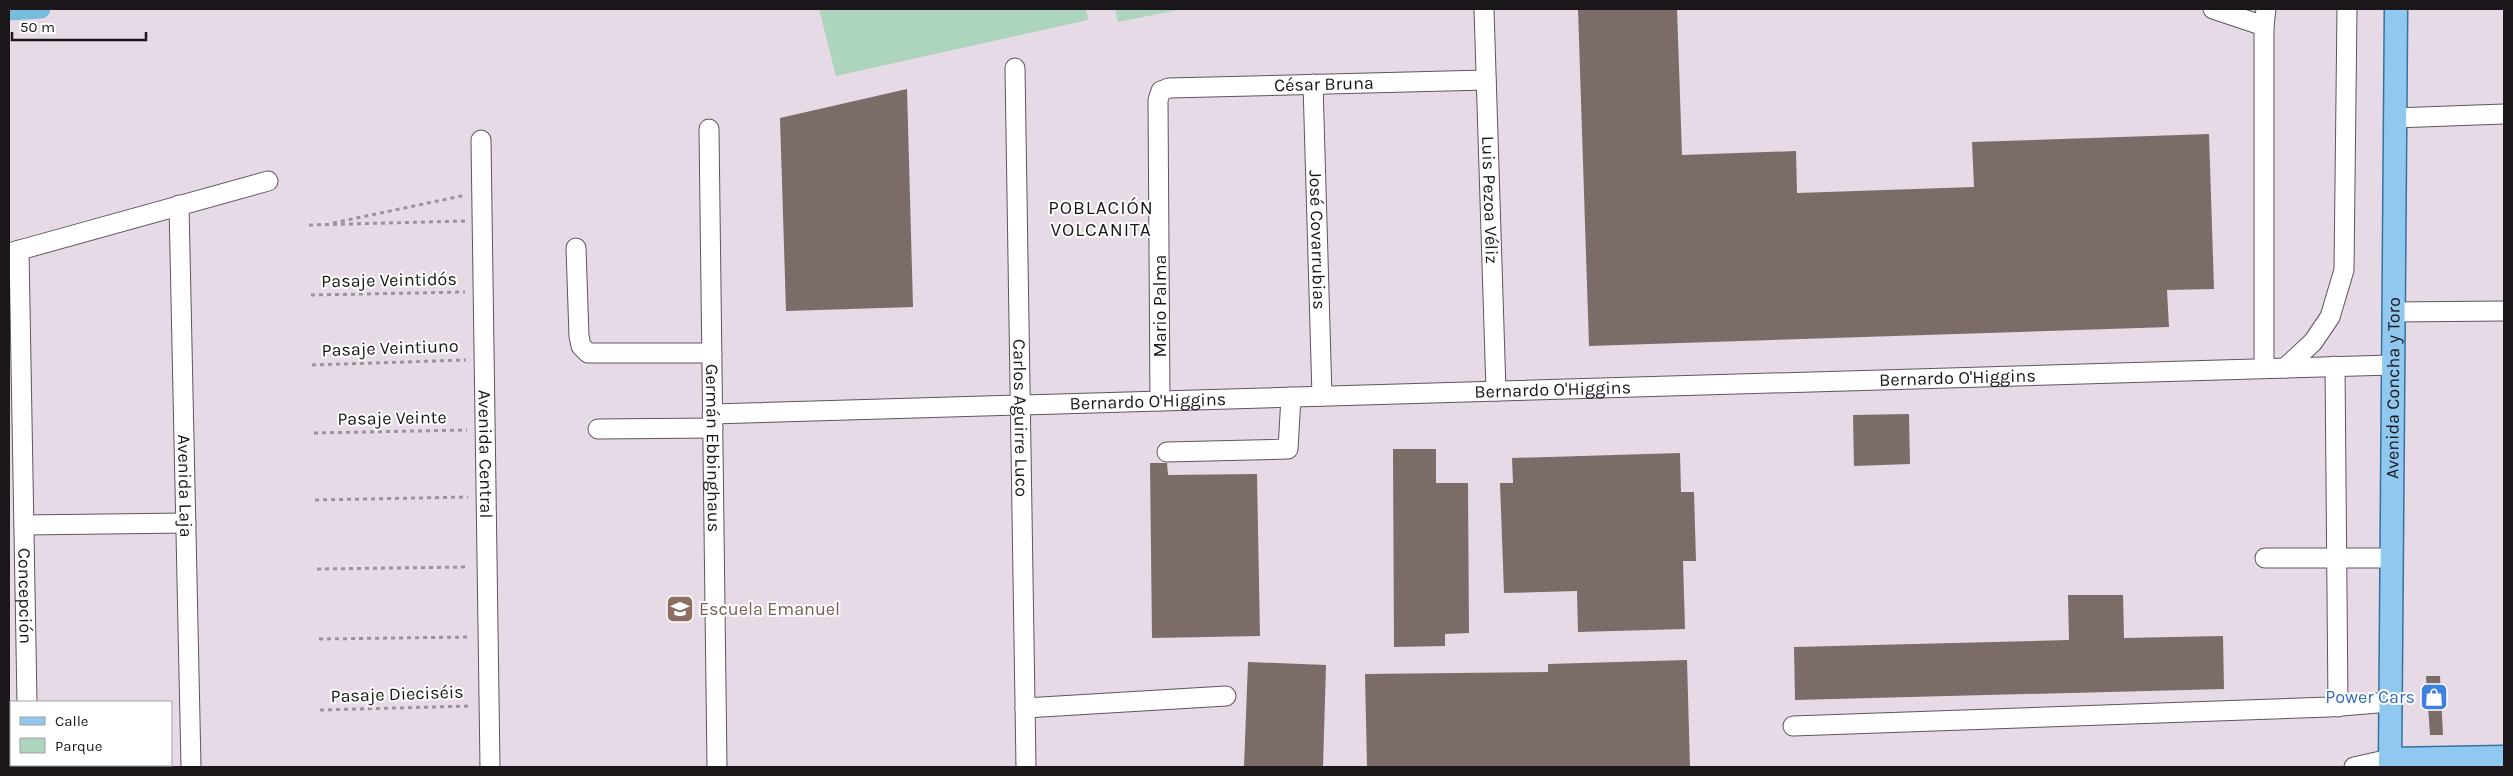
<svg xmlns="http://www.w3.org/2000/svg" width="2513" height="776" font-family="Karla,sans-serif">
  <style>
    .green { fill: #add4bd }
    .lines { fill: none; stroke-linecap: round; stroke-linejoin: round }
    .canal { stroke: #77bcdb; stroke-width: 19 }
    .building { fill: #7b6c68 }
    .minor-casing { stroke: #5f555e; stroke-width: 21 }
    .major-casing { stroke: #37729e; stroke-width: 25 }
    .path { stroke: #9b929b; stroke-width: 3; stroke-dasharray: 4 4; stroke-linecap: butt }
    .minor { stroke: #fff; stroke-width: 19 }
    .major { stroke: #91c8f0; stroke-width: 22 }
    .labels { text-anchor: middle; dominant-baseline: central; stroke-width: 4; stroke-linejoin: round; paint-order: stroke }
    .street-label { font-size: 18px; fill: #1a1619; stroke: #fff }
    .education-label { font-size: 18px; fill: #785e54; stroke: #fff; text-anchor: start }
    .shop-label { font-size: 18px; fill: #366cbe; stroke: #fff; text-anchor: end }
    .neighbourhood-label { font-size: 19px; letter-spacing: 1px; fill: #1a1619; stroke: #fff }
  </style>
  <rect width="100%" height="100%" fill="#e6dae6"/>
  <!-- green -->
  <g class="green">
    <polygon points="819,9 1086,9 1088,20 836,76"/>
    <polygon points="1115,9 1183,9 1118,22"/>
  </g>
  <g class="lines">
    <!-- canal -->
    <polyline class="canal" points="9,11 41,9"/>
  </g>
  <!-- building -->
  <g class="building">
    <polygon points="1578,9 1677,9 1682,155 1796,151 1797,193 1974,187 1972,142 2209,134 2214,289 2167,290 2169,327 1589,346"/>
    <polygon points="907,89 913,307 786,311 780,118"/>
    <polygon points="1909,414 1910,464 1854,466 1853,415"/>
    <polygon points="1393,449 1436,449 1436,483 1468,483 1469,633 1445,634 1445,646 1394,647"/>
    <polygon points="1680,453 1681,492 1694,492 1696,561 1683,561 1685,629 1578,632 1577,591 1504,593 1500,483 1513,483 1512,458"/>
    <polygon points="1150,463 1167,463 1168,475 1257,474 1260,636 1152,638"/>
    <polygon points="2068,595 2123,595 2124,638 2223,636 2224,689 1795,700 1794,647 2069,640"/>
    <polygon points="1687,660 1690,767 1367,767 1365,674 1548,672 1548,664"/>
    <polygon points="1248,662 1326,665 1323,767 1244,767"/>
    <polygon points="2426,676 2440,676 2443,735 2430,735"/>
  </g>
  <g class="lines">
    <!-- minor casing -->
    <g class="minor-casing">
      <g id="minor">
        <path id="s1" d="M1484 9 1496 391"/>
        <polyline points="2213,9 2264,26"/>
        <path id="s2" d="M1015 68 1026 767"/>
        <path id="s3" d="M1313 84 1322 396"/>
        <polyline points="2394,118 2504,114"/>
        <path id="s4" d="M709 129 717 767"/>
        <path id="s5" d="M481 140 490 767"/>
        <path id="s6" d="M179 205 191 767"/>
        <polyline points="576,248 579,336 581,346 588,353 712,353"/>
        <path id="s7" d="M19 250 27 702"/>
        <polyline points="9,253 268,181"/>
        <polyline points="2393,312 2504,311"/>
        <polyline points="2335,366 2338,707"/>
        <polyline points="2264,368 2264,26 2266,9"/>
        <polyline points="2285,368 2313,342 2330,317 2344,270 2347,9"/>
        <path id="s8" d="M1160 401 1158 100 1161 91 1169 88 1486 80"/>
        <path id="s9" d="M712 414 2392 365"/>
        <polyline points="598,429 713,428"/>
        <polyline points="1167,452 1288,449 1291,397"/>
        <polyline points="24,525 186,523"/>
        <polyline points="2265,558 2391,558"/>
        <polyline points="1025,708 1226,696"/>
        <polyline points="1793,726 2329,707 2390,702"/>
        <polyline points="28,765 28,767"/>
        <polyline points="2354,767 2390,759"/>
      </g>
    </g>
    <!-- major casing -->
    <g class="major-casing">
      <g id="major">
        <polyline points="2390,759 2504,757"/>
        <path id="s10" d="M2390 767 2396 9"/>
      </g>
    </g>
    <!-- path -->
    <g class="path">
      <polyline points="333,223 466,195"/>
      <polyline points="309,225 466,221"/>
      <polyline points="311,295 465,292"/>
      <polyline points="312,365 466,360"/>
      <polyline points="314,433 467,430"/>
      <polyline points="315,500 468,497"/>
      <polyline points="317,569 469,567"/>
      <polyline points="319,639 470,637"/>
      <polyline points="320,710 471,706"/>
    </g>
    <!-- minor -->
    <use href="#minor" class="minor"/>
    <!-- major -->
    <use href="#major" class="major"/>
  </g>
  <!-- icons -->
  <defs>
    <g id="school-square" transform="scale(1.4375)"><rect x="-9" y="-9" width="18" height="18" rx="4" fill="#8d6e63" stroke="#fff"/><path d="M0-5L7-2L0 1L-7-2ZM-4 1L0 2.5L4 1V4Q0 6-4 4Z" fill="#fff"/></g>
    <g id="shop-square" transform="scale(1.4375)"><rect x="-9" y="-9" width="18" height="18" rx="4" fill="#3f7fe0" stroke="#fff"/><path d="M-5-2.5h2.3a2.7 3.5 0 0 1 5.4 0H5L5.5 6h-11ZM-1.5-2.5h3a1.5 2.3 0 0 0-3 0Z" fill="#fff"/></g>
  </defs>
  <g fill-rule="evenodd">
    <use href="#school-square" x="680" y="609"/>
    <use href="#shop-square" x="2434" y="697"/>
  </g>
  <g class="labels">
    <!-- street labels -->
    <g class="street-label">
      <text stroke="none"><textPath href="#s8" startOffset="474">César Bruna</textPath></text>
      <text stroke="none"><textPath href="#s1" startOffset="191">Luis Pezoa Véliz</textPath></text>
      <text stroke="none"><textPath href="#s3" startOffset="156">José Covarrubias</textPath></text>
      <text transform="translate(389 280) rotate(-1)">Pasaje Veintidós</text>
      <text transform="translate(1160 306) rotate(-90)">Mario Palma</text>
      <text transform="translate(390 348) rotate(-2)">Pasaje Veintiuno</text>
      <text stroke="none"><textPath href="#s9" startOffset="1246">Bernardo O'Higgins</textPath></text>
      <text stroke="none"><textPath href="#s10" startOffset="379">Avenida Concha y Toro</textPath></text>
      <text stroke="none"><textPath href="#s9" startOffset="841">Bernardo O'Higgins</textPath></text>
      <text stroke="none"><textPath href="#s9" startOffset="436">Bernardo O'Higgins</textPath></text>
      <text transform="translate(392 418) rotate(-1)">Pasaje Veinte</text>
      <text stroke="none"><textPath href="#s2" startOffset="350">Carlos Aguirre Luco</textPath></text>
      <text stroke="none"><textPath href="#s4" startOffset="319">Germán Ebbinghaus</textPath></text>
      <text stroke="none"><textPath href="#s5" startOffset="314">Avenida Central</textPath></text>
      <text stroke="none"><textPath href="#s6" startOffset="281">Avenida Laja</textPath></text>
      <text stroke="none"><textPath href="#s7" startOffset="346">Concepción</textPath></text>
      <text transform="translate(397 694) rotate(-2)">Pasaje Dieciséis</text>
    </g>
    <!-- education labels -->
    <g class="education-label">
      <text x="699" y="609">Escuela Emanuel</text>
    </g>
    <!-- shop labels -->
    <g class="shop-label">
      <text x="2415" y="697">Power Cars</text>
    </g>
    <!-- neighbourhood labels -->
    <g class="neighbourhood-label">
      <text x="1101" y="208">POBLACIÓN<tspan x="1101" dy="22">VOLCANITA</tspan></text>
    </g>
  </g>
  <!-- border -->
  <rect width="2513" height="776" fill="none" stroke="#1a1619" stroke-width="20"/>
  <!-- legend -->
  <rect x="10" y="701" width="162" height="65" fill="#ffffff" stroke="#a3a2a3"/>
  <rect x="20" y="717" width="25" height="8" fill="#91c8f0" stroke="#a3a2a3"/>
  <text x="55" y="726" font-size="15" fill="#1a1619">Calle</text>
  <rect x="20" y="738" width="25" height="15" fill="#add4bd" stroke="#a3a2a3"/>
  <text x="55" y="751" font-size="15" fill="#1a1619">Parque</text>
  <!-- scale -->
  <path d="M12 32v8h134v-8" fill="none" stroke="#1a1619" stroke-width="2.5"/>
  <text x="20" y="32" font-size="15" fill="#1a1619" stroke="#ffffff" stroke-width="4" paint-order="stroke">50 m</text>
</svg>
